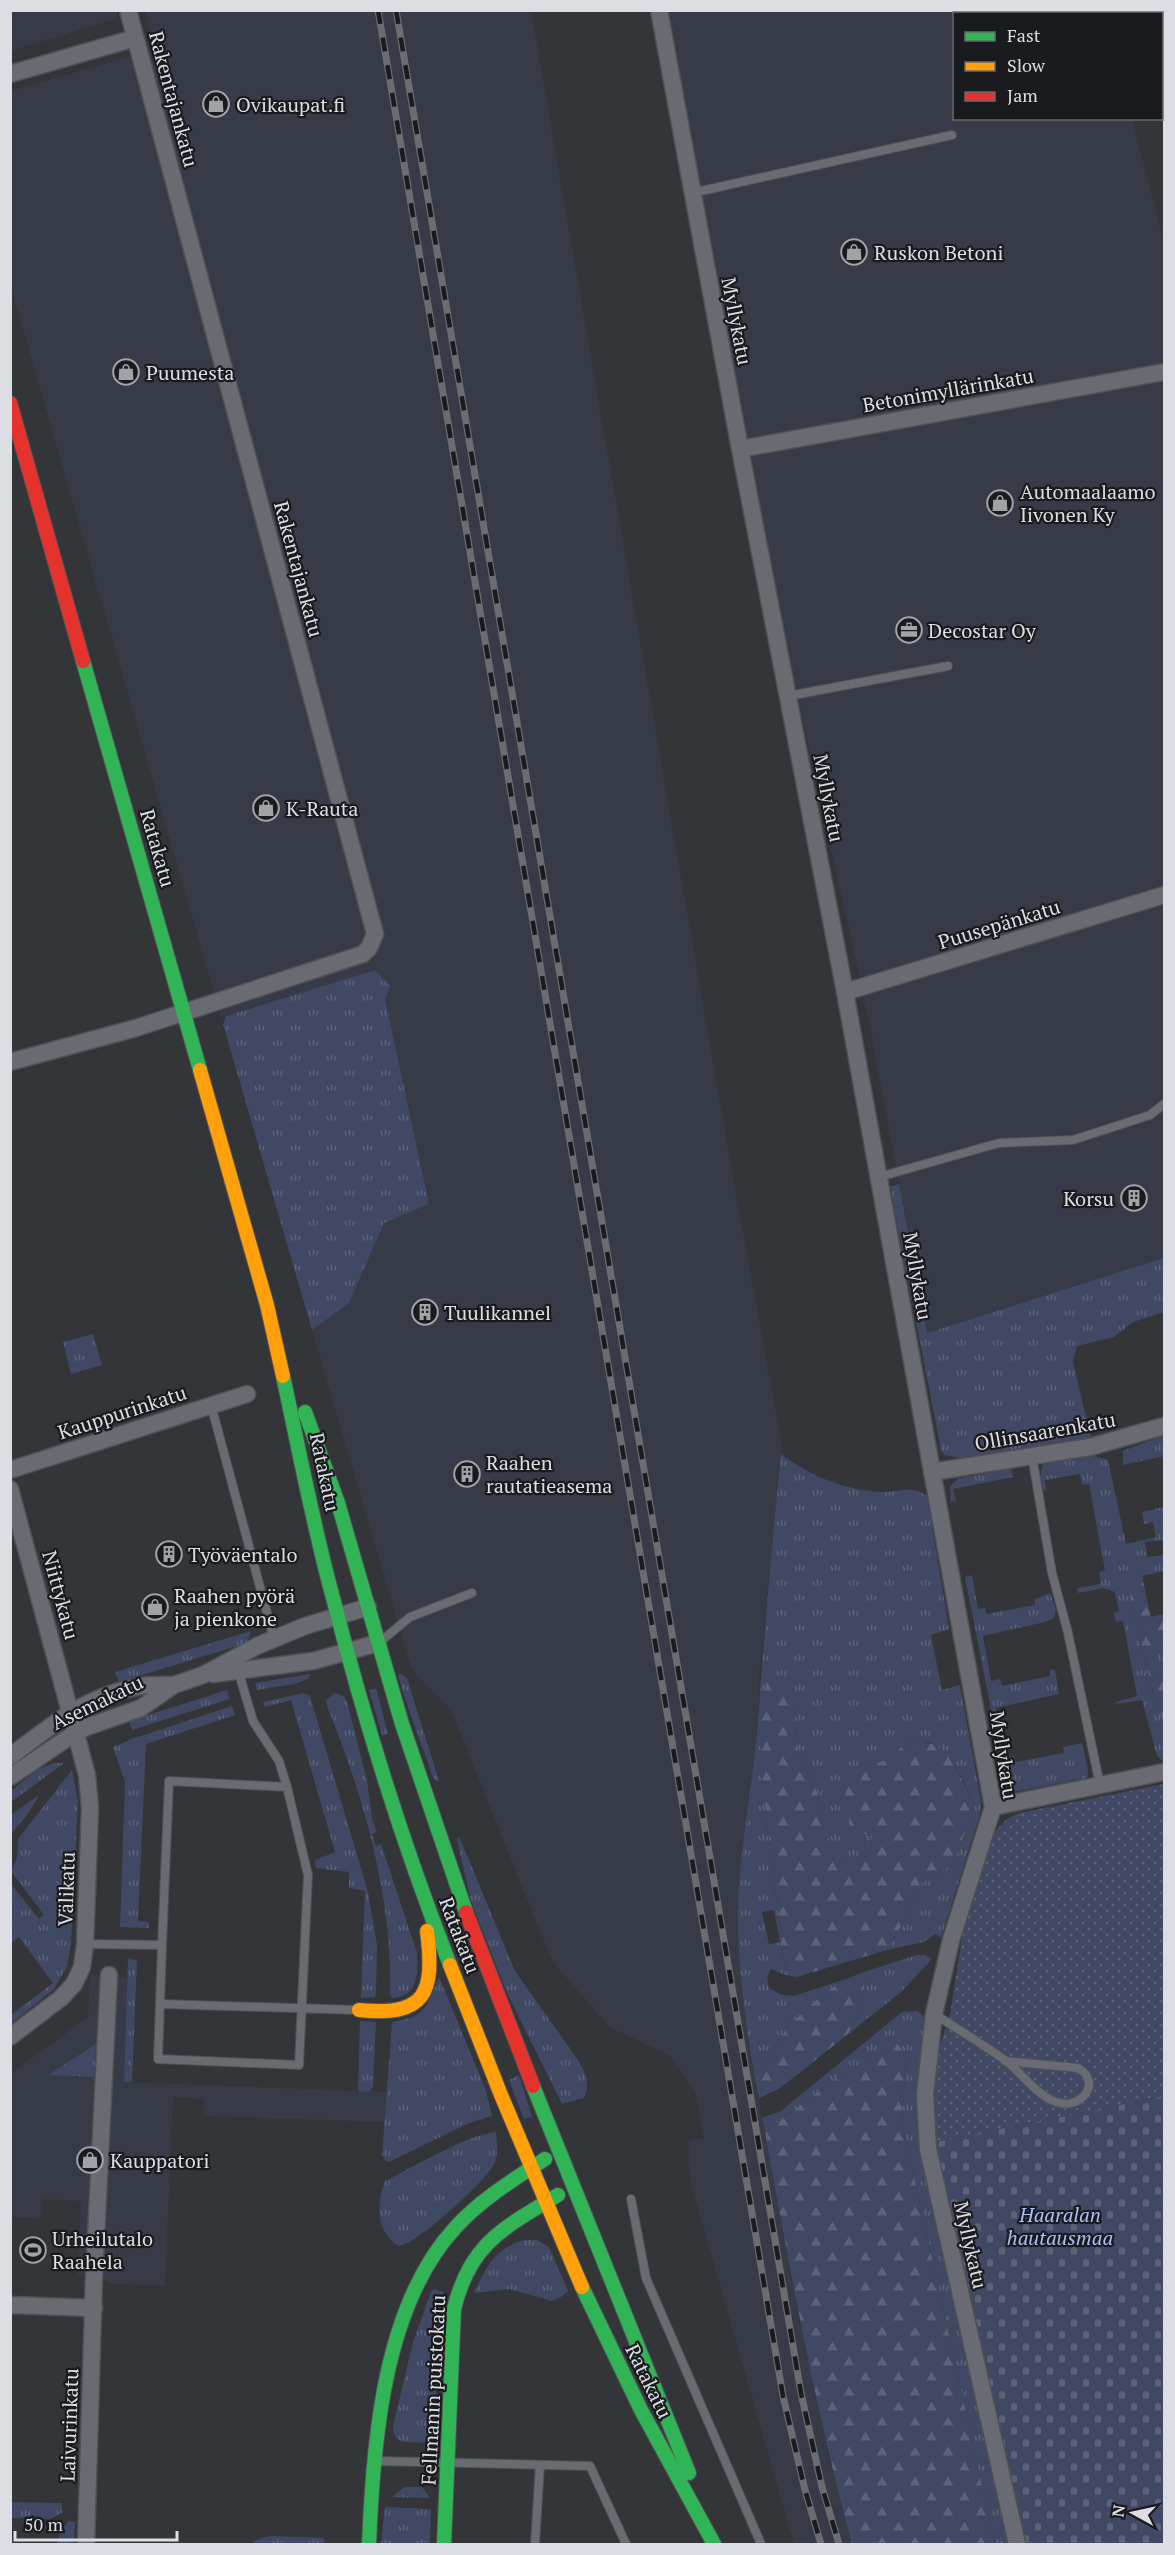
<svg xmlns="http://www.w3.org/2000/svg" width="1175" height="2555" font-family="'PT Serif',serif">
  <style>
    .built { fill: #373b48 }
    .grass { fill: url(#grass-tufts); fill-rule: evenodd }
    .forest { fill: url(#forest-firs) }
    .cemetery { fill: url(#cemetery-stones) }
    .park { fill: url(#park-dots) }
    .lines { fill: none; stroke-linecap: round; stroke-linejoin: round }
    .lane-casing { stroke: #505153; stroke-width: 10 }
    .street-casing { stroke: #505153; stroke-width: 19 }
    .fast-casing { stroke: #505153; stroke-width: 16 }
    .slow-casing { stroke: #505153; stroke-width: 16 }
    .jam-casing { stroke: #505153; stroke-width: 16 }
    .lane { stroke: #686b72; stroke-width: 8 }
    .street { stroke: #686b72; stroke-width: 16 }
    .fast { stroke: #30b455; stroke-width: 14 }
    .slow { stroke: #ff9f0a; stroke-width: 14 }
    .jam { stroke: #e5322d; stroke-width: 14 }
    .rail-casing { stroke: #6b6c71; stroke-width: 7 }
    .rail { stroke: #1a1b1f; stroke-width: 4.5; stroke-dasharray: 14; stroke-linecap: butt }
    .labels { text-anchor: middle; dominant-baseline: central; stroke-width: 4.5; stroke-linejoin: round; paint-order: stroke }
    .street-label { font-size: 20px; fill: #dcdee3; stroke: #1a1b1f }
    .poi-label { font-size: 20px; fill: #dcdee3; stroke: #1a1b1f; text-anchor: start }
    .park-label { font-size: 20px; font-style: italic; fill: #adbffb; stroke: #1a1b1f }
  </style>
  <defs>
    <pattern id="grass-tufts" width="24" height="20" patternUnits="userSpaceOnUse" patternTransform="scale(1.5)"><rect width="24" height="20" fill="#404863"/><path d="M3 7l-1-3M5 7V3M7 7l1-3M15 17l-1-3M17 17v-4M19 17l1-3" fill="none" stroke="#5b6279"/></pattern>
    <pattern id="forest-firs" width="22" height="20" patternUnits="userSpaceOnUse" patternTransform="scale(1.5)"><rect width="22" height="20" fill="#404863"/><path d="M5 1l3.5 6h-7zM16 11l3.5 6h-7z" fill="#5b6279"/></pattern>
    <pattern id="cemetery-stones" width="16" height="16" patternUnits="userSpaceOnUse" patternTransform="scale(1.5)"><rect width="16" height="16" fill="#404863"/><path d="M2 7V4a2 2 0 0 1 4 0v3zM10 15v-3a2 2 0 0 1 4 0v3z" fill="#5b6279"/></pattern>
    <pattern id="park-dots" width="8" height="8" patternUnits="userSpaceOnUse" patternTransform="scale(1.5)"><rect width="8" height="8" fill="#404863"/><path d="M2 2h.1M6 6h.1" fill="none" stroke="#5b6279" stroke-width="1.8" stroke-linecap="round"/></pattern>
  </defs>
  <rect width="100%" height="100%" fill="#343539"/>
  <!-- built -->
  <g class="built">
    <polygon points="10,11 116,11 118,18 11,51"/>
    <polygon points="145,11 531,11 733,1178 782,1446 759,1678 754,1917 755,2078 790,2270 830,2463 852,2544 794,2544 690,2180 689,2140 704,2138 696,2095 669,2055 609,2027 552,1961 451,1710 412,1670 312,1330 349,1303 384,1223 385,999 390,986 375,970 221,1017 11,287 11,91 155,49"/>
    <polygon points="660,11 1105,11 1106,13 954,14 954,118 1132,119 1164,243 1164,1258 927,1333 867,1011 732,398"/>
    <polygon points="90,1975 128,1977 124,2082 388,2092 386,2122 203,2116 204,2099 173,2097 165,2286 115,2284 94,2277 78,2275 81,2201 42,2199 41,2218 11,2217 10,2074 88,2017"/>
  </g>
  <!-- grass -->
  <g class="grass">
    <polygon points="375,970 390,986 385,999 429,1204 384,1223 349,1303 312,1330 223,1024 226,1016"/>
    <polygon points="899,1184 927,1333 1164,1258 1164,1312 1133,1322 1114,1337 1077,1346 1073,1362 1091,1438 959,1458 945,1455 941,1450 890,1187"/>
    <polygon points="93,1334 102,1365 71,1374 63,1342"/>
    <polygon points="1164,1435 1164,1456 1123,1465 1123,1451"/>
    <path d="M781 1454C810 1476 845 1490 881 1492 898 1493 912 1484 927 1496L949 1629 931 1635 942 1690 960 1685 981 1801 980 1814 941 1938 935 1934 924 1942 887 1950 904 1921 916 1889 930 1876 953 1865 975 1805C962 1779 944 1727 906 1745 899 1749 894 1756 887 1760 880 1763 872 1765 865 1768L872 1836 871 1847 859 1867 833 1859 816 1789 799 1753 794 1708 766 1815 786 1975 771 1969 767 1978 769 1988 782 1995 794 1996 843 1980 822 1995 788 2026 755 2078C746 2027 739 1976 738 1924 737 1858 753 1788 758 1721 764 1632 772 1543 781 1454ZM774 1910 780 1942 769 1944 762 1912Z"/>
    <polygon points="1094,1456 1108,1460 1126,1544 1156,1537 1153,1522 1144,1524 1142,1512 1164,1507 1164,1540 1145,1542 1147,1557 1164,1555 1164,1571 1142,1576 1143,1581 1138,1579 1130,1597 1157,1710 1164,1721 1164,1762 1157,1756 1142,1700 1116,1704 1115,1702 1137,1696 1123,1621 1116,1622 1114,1613 1119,1611 1115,1592 1104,1588 1078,1593 1077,1588 1101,1584 1099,1572 1105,1570 1089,1484 1082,1485 1080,1474 1045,1480 1046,1490 1043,1490 1040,1477 1043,1464"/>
    <polygon points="1011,1469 1013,1477 953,1489 956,1501 951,1502 950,1486 959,1478"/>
    <polygon points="972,1575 978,1609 985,1608 987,1614 1035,1605 1035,1599 1050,1593 1056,1609 1054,1618 1045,1622 983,1636 991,1681 1000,1679 1002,1686 1050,1676 1050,1670 1055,1669 1059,1694 996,1708 1005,1757 1014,1756 1016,1762 1064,1753 1063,1747 1082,1743 1088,1770 1087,1778 1014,1792 1006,1786 965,1577"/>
    <polygon points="251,1631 247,1643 119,1682 115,1672"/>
    <polygon points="1164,1634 1164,1683 1157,1672 1157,1637"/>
    <polygon points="310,1674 309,1678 295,1684 257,1690 255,1683"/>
    <path d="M401 1674 407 1678 439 1781 435 1780 432 1775C421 1741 407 1709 398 1675Z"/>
    <polygon points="376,1688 388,1734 382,1735 369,1690"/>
    <polygon points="227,1690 230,1699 132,1730 129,1721"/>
    <polygon points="303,1693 310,1696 368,1892 377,1945 376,1992 375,1997 361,1998 365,1891 349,1888 349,1872 316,1868 315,1860 335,1852 291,1700 265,1707 263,1702"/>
    <path d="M335 1693 344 1696 347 1702 367 1780 372 1819 377 1832 372 1834 376 1846 381 1844 417 1953C418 1974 418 1997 392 1998L390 1994C393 1898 363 1794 327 1706L326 1700Z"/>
    <polygon points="232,1706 235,1715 146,1744 138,1921 149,1922 149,1928 120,1927 125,1782 113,1747 132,1739"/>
    <polygon points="54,1763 64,1763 11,1802 11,1791 38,1769"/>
    <polygon points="72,1770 78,1801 71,1944 67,1967 54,1989 11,2024 11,2015 53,1983 19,1937 11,1943 11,1884 39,1919 44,1915 11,1871 17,1858 18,1839"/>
    <polygon points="39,1795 28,1814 11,1834 11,1815"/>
    <path d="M459 1836 515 1971 578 2060C585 2072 591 2084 584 2098L562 2104 507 1993 471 1901 457 1840Z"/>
    <path d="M917 1955H925L932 1959 901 1992 847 2035C861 2016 865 1995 864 1972Z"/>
    <polygon points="128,1959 137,1960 132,2082 124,2082"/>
    <path d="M439 1977 485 2088 492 2116 469 2123 389 2162 385 2160 382 2155 392 2022C428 2016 425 2008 439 1977Z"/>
    <path d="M918 2011 924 2017C921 2063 916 2106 920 2151L1008 2544H995L902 2122 906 2056 896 2044 832 2081 765 2132 762 2118 781 2111 902 2012Z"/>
    <polygon points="360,2021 376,2022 373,2087 369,2092 358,2091"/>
    <polygon points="96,2044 94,2077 48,2075"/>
    <polygon points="519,2075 532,2117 524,2119 509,2080"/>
    <path d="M496 2132C497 2144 499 2153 494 2164 487 2180 427 2233 411 2241 407 2244 402 2245 398 2246 376 2231 376 2204 385 2181 414 2167 465 2135 496 2132Z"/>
    <path d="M525 2240H537L549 2247 568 2291 561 2297 552 2301 510 2289 474 2293C486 2267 496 2247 525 2240Z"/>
    <path d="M432 2289 444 2292 439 2319 435 2423 433 2431 423 2443C408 2442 393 2445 393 2426L413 2342Z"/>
    <polygon points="404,2487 422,2487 430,2498 392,2497"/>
    <polygon points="11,2502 62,2503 62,2513 50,2519 11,2518"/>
    <polygon points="385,2507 431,2509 430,2544 381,2544"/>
    <polygon points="68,2521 75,2522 74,2544 57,2544 58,2538"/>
    <polygon points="269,2536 324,2538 324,2544 254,2544 254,2541"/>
  </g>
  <!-- forest -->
  <g class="forest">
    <polygon points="1138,1579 1143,1581 1151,1617 1164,1614 1164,1634 1157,1638 1157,1672 1164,1683 1164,1721 1157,1710 1130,1597 1133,1581"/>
    <polygon points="767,1680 782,1682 794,1708 799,1753 816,1789 834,1859 859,1866 871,1847 872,1836 853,1831 845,1805 846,1785 865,1768 888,1759 903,1746 919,1740 938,1746 952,1760 975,1805 953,1865 930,1876 916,1889 904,1921 887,1950 797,1977 786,1975 766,1815 758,1719"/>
    <path d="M864 1972C865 1995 861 2016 847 2035L779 2089 759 2098 755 2078 788 2026 822 1995 843 1980Z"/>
    <path d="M897 2043 906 2056 902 2122 995 2544H852C815 2409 790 2270 765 2132L832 2081Z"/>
  </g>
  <!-- cemetery -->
  <polygon class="cemetery" points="1164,2096 1164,2544 1023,2544 935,2142"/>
  <!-- park -->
  <polygon class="park" points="1164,1784 1164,2096 935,2142 932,2083 937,2055 950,2014 966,1913 988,1844 995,1831 1007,1819 1019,1813"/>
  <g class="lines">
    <!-- lane casing -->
    <g class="lane-casing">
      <g id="lane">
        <polyline points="692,193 952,135"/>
        <polyline points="788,696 948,666"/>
        <polyline points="879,1177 999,1143 1073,1140 1150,1115 1164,1104"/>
        <polyline points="211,1405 274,1639"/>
        <polyline points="1032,1456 1052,1573 1068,1633 1100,1785"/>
        <polyline points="381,1641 410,1617 472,1593"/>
        <polyline points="238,1670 253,1721 279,1761 287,1787"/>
        <polyline points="85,1944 162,1945 158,2059 299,2065 308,1875 287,1787 169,1781 162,1945"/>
        <polyline points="160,2004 357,2010"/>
        <path d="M934 2014C958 2029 982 2044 1005 2060 1021 2072 1036 2095 1056 2102 1081 2111 1103 2082 1078 2068L1005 2061"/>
        <polyline points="631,2199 646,2278 761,2544"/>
        <polyline points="377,2461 590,2466 626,2544"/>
        <polyline points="535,2544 540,2465"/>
      </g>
    </g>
    <!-- street casing -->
    <g class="street-casing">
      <g id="street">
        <polyline points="659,10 740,449 845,992 993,1807 951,1940 934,2014 925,2094 928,2149 1017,2544"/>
        <polyline points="10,74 135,38"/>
        <polyline points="740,449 1164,372"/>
        <polyline points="845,992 1164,895"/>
        <polyline points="10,1062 136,1028 363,954 369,948 375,934 128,10"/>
        <polyline points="10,1470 247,1394"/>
        <polyline points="932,1472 1090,1447 1164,1426"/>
        <polyline points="10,1489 87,1775 90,1808 85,1944 82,1967 74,1984 61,1998 10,2037"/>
        <polyline points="213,1674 313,1661 378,1643"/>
        <path d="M10 1757C48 1727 87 1696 136 1687 147 1684 161 1685 173 1685"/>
        <polyline points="10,1777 72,1735 87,1727 141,1708 174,1685 203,1675 257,1646 305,1626 368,1607"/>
        <polyline points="993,1807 1164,1772"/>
        <polyline points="10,2305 94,2308"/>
        <polyline points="86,2544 94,2277 109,1975"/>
      </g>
    </g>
    <!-- fast casing -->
    <g class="fast-casing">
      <g id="fast">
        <polyline points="83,661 200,1070"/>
        <path d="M283 1376C299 1450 313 1525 333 1598 365 1723 403 1845 450 1965"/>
        <polyline points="305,1412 338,1503 402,1724 466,1912"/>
        <polyline points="533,2086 689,2473"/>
        <polyline points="582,2287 641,2410 714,2544"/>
        <path d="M369 2544C373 2444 383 2306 455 2228 480 2200 513 2180 545 2159"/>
        <path d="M444 2544 454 2309C470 2243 504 2228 558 2195"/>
      </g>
    </g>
    <!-- slow casing -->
    <g class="slow-casing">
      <g id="slow">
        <polyline points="200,1070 267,1305 283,1376"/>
        <polyline points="450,1965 501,2095 582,2287"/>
        <path d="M359 2010C426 2017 435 1993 427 1931"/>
      </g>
    </g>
    <!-- jam casing -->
    <g class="jam-casing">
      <g id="jam">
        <polyline points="10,403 83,661"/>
        <polyline points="466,1912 533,2086"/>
      </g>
    </g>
    <!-- lane -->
    <use href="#lane" class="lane"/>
    <!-- street -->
    <use href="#street" class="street"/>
    <!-- fast -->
    <use href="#fast" class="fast"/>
    <!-- slow -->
    <use href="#slow" class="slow"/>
    <!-- jam -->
    <use href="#jam" class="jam"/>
    <!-- rail casing -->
    <g class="rail-casing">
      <g id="rail">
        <polyline points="378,10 783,2396 805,2490 821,2544"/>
        <polyline points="396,10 801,2393 822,2487 839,2544"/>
      </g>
    </g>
    <!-- rail -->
    <use href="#rail" class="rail"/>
  </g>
  <!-- icons -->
  <defs>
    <g id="shop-ring" transform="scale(1.35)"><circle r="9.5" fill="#1a1b1f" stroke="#a1a3a8" stroke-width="1.5"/><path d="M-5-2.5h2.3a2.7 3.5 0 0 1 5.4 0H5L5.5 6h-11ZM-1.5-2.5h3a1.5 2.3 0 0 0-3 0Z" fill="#a1a3a8"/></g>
    <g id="office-ring" transform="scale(1.35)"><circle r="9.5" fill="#1a1b1f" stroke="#a1a3a8" stroke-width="1.5"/><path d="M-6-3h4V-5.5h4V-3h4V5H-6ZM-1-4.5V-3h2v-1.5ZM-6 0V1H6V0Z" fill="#a1a3a8"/></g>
    <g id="building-ring" transform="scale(1.35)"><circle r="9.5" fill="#1a1b1f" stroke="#a1a3a8" stroke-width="1.5"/><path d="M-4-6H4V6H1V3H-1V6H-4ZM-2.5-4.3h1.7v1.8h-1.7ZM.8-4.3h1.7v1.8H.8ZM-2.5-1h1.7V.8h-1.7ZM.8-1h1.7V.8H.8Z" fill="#a1a3a8"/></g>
    <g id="stadium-ring" transform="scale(1.35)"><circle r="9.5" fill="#1a1b1f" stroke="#a1a3a8" stroke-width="1.5"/><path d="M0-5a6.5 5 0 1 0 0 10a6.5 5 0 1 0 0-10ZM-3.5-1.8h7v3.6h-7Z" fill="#a1a3a8"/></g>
  </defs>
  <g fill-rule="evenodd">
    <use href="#shop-ring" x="216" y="104"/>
    <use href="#shop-ring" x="854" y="252"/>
    <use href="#shop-ring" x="126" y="372"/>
    <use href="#shop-ring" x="1000" y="503"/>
    <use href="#office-ring" x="909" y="630"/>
    <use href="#shop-ring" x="266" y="808"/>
    <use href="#building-ring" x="1134" y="1198"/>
    <use href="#building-ring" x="425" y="1312"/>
    <use href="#building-ring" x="467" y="1474"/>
    <use href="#building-ring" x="169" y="1554"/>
    <use href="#shop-ring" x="155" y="1607"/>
    <use href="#shop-ring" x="90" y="2160"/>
    <use href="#stadium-ring" x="33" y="2250"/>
  </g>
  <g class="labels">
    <!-- street labels -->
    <g class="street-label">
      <text transform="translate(174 99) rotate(75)">Rakentajankatu</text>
      <text transform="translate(737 321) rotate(79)">Myllykatu</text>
      <text transform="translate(948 390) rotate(-10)">Betonimyllärinkatu</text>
      <text transform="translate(299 569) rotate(75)">Rakentajankatu</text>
      <text transform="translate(829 798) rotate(79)">Myllykatu</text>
      <text transform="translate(158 848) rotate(74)">Ratakatu</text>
      <text transform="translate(999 924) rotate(-17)">Puusepänkatu</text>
      <text transform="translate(918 1276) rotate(80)">Myllykatu</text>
      <text transform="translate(122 1412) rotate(-18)">Kauppurinkatu</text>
      <text transform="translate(1045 1431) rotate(-10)">Ollinsaarenkatu</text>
      <text transform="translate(325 1472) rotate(78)">Ratakatu</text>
      <text transform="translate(61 1595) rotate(75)">Niittykatu</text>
      <text transform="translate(97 1702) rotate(-26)">Asemakatu</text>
      <text transform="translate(1004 1755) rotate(81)">Myllykatu</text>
      <text transform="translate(66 1889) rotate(-88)">Välikatu</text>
      <text transform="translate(460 1935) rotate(69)">Ratakatu</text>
      <text transform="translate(971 2245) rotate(77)">Myllykatu</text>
      <text transform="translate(649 2381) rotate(64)">Ratakatu</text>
      <text transform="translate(433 2390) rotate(-87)">Fellmanin puistokatu</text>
      <text transform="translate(69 2425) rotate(-88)">Laivurinkatu</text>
    </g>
    <!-- poi labels -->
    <g class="poi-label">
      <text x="236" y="104">Ovikaupat.fi</text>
      <text x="874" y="252">Ruskon Betoni</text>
      <text x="146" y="372">Puumesta</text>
      <text x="1020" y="491">Automaalaamo<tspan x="1020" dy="23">Iivonen Ky</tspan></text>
      <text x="928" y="630">Decostar Oy</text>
      <text x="286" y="808">K-Rauta</text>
      <text x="1114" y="1198" text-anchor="end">Korsu</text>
      <text x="444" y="1312">Tuulikannel</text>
      <text x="486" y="1462">Raahen<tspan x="486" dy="23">rautatieasema</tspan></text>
      <text x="188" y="1554">Työväentalo</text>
      <text x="174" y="1595">Raahen pyörä<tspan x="174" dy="23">ja pienkone</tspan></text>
      <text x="110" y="2160">Kauppatori</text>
      <text x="52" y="2238">Urheilutalo<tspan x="52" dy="23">Raahela</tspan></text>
    </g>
    <!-- park labels -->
    <g class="park-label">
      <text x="1060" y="2214">Haaralan<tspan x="1060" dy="23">hautausmaa</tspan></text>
    </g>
  </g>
  <!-- border -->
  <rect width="1175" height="2555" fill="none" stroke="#dcdee3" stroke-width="24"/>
  <!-- legend -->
  <rect x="953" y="12" width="210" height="108" fill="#1a1b1f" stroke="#68696d" stroke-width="1.5"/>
  <rect x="965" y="32" width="30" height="9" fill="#30b455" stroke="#68696d" stroke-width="1.5"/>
  <text x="1007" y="42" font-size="18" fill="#dcdee3">Fast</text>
  <rect x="965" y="62" width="30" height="9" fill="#ff9f0a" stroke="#68696d" stroke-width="1.5"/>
  <text x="1007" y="72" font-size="18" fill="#dcdee3">Slow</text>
  <rect x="965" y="92" width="30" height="9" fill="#e5322d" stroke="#68696d" stroke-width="1.5"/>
  <text x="1007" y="102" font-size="18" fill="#dcdee3">Jam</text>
  <!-- north arrow -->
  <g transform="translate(1133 2513) rotate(278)" stroke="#1a1b1f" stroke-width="4.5" paint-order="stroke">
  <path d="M0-4.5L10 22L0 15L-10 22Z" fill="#dcdee3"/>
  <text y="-9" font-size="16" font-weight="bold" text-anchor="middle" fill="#dcdee3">N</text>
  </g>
  <!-- scale -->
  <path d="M15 2531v9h162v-9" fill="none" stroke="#dcdee3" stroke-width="3"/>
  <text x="24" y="2531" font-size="18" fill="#dcdee3" stroke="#1a1b1f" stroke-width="4.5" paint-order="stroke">50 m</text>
</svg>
